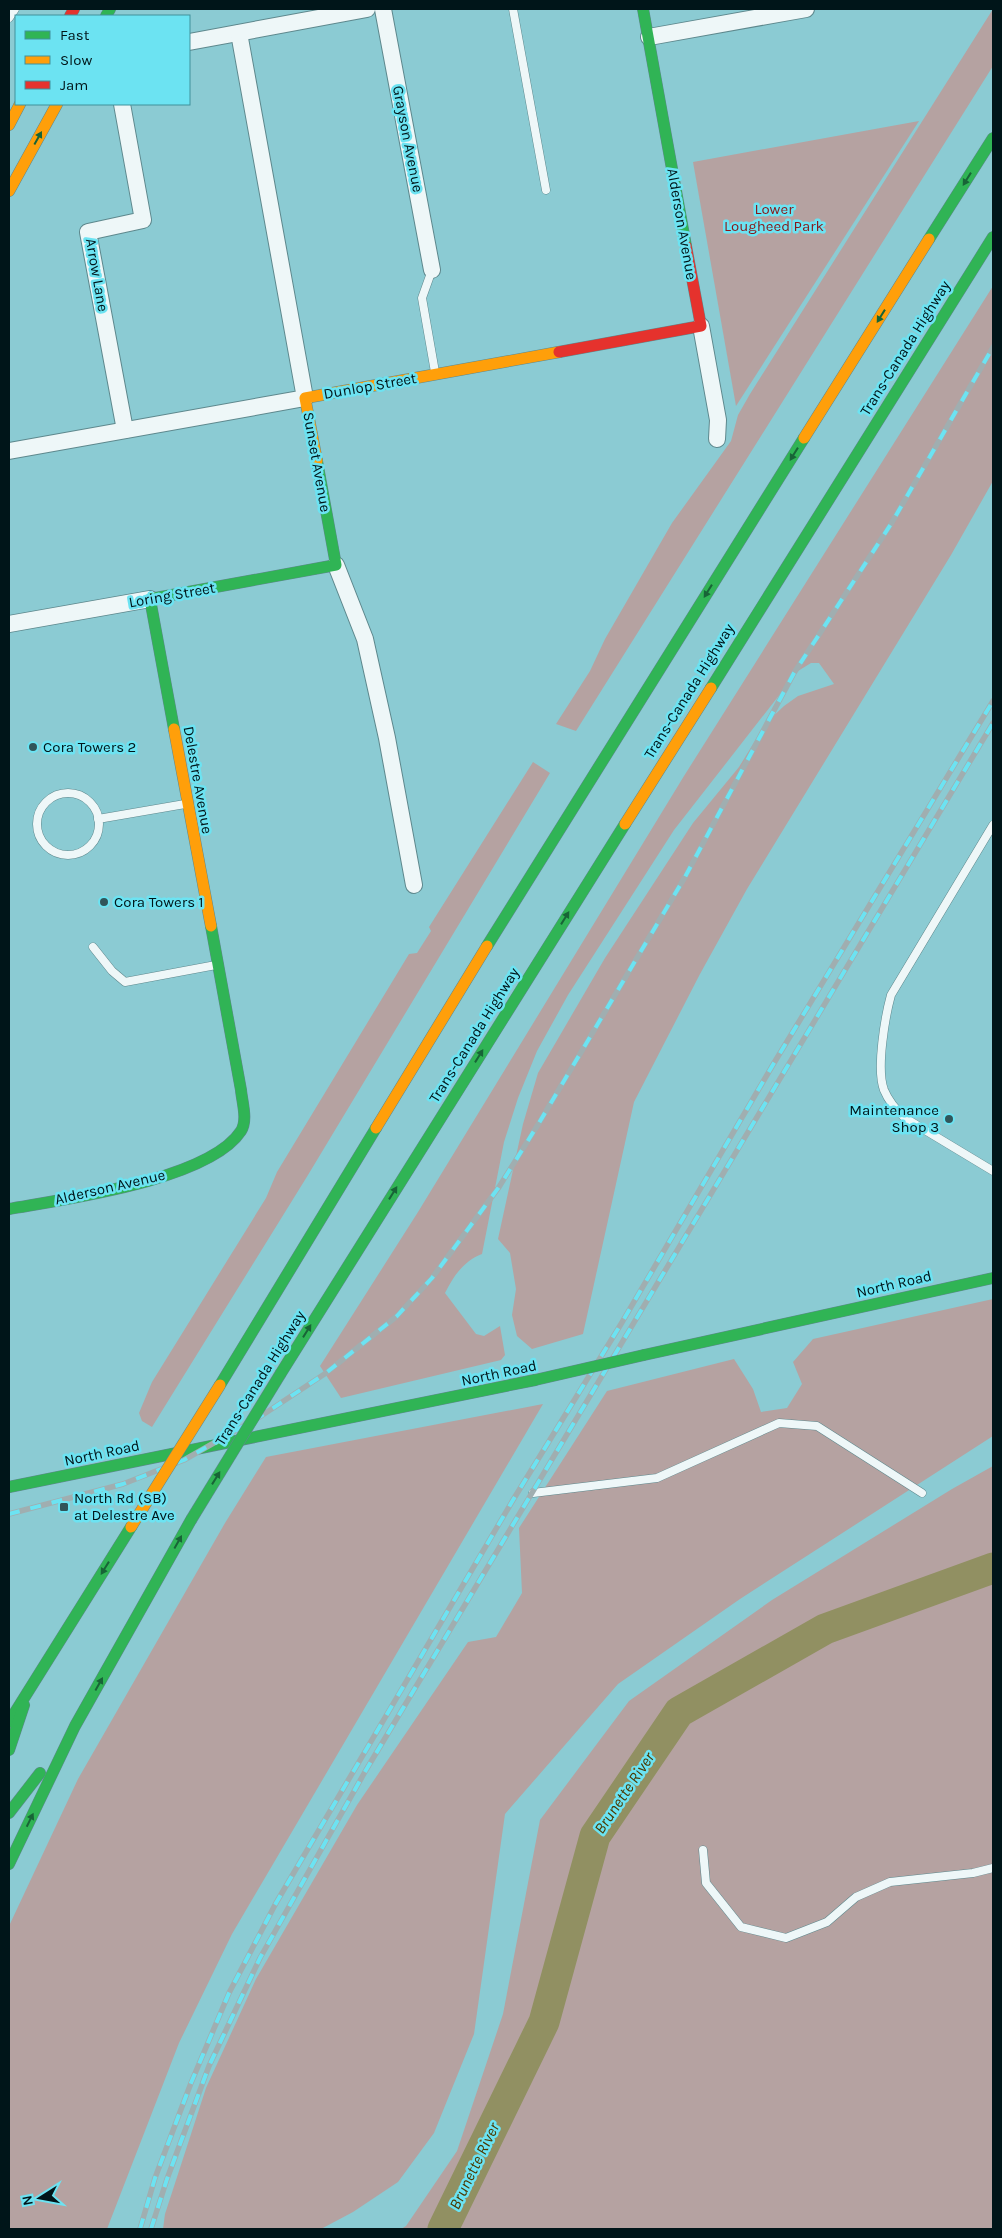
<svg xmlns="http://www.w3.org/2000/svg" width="1002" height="2238" font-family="Karla,sans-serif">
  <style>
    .green { fill: #b5a2a1 }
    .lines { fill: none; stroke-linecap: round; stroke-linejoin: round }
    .river { stroke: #919062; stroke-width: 31 }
    .lane-casing { stroke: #5e888d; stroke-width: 9 }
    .street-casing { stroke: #5e888d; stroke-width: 18 }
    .fast-casing { stroke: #5e888d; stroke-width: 12 }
    .slow-casing { stroke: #5e888d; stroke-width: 12 }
    .jam-casing { stroke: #5e888d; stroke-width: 12 }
    .lane { stroke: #eef7f8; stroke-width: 8 }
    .street { stroke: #eef7f8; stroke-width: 16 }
    .fast { stroke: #30b455; stroke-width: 11 }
    .slow { stroke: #ff9f0a; stroke-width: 11 }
    .jam { stroke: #e5322d; stroke-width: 11 }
    .rail-casing { stroke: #a0aeb0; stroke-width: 5.5 }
    .rail { stroke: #6ce3f2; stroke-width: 4; stroke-dasharray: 11; stroke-linecap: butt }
    .fast-bridge-casing { stroke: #5e888d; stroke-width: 12; stroke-linecap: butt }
    .slow-bridge-casing { stroke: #5e888d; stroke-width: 12; stroke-linecap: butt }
    .fast-bridge { stroke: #30b455; stroke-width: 11 }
    .slow-bridge { stroke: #ff9f0a; stroke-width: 11 }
    .oneway { fill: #186437 }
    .poi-dot { fill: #31555a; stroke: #6ce3f2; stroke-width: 2 }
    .labels { text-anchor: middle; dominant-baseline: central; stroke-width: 5; stroke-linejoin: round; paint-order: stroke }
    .street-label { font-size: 15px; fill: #001519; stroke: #6ce3f2 }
    .park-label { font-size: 15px; fill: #891718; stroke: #6ce3f2 }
    .poi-label { font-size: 15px; fill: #001519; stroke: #6ce3f2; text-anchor: start }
    .water-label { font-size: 16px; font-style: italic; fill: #4c3800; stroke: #6ce3f2 }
  </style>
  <rect width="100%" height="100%" fill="#8bcbd3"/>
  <!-- green -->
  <g class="green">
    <polygon points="993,9 993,66 576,731 556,724 590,671 605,639 672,523 731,441 738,415 750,394"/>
    <polygon points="919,121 736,406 693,162"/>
    <path d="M993 286V481L951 555 747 889 700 974 634 1102 583 1334 532 1349 517 1336 512 1315 516 1289 510 1253 498 1239 523 1124 538 1073 605 958 693 823 739 767 766 723 784 706 798 696 834 684 819 663H811L798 671 674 830 568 995 537 1051 518 1098 504 1142 482 1254C464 1261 454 1275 445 1293L476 1334 484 1336 500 1326 505 1355 501 1360 341 1398 320 1366 418 1212 684 776Z"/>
    <polygon points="533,762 550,773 308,1175 152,1427 142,1421 139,1413 152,1382 266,1198 277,1172 409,954 417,953 431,931 429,927"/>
    <polygon points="993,1299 993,1436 740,1599 618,1684 505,1814 474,2034 434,2133 398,2182 353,2212 321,2229 163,2229 165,2214 206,2088 256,1979 357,1805 468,1642 496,1637 522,1593 519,1528 607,1391 734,1359 753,1389 761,1412 787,1408 802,1384 793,1362 813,1339"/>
    <polygon points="543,1404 232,1934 179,2043 107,2229 9,2229 9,1926 78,1779 225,1523 266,1457"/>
    <polygon points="993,1466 993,2229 401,2229 406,2226 457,2151 503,2014 540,1820 629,1701 772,1600 952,1489"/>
  </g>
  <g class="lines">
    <!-- river -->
    <polyline class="river" points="443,2229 544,2022 595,1836 679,1712 825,1629 993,1568"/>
    <!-- lane casing -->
    <g class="lane-casing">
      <g id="lane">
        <polyline points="513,9 546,190"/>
        <polyline points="9,18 15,9"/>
        <polyline points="432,270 422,298 435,372"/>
        <circle cx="68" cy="824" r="31"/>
        <polyline points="98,819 185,804"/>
        <path d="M993 825 891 995C885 1017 876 1069 884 1090 889 1102 896 1110 905 1118L993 1171"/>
        <polyline points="93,947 112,971 125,982 216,965"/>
        <polyline points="533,1493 657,1478 779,1423 817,1426 922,1493"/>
        <polyline points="703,1850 706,1883 741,1927 786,1938 827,1922 856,1897 890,1882 973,1873 993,1868"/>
      </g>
    </g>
    <!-- street casing -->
    <g class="street-casing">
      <g id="street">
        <polyline points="383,9 432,270"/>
        <polyline points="649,37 806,9"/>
        <polyline points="189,42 367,9"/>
        <polyline points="122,104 143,220 88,232 125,430"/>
        <polyline points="701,326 718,420 717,439"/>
        <polyline points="9,451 305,398 239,33"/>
        <polyline points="336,565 365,639 387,738 414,885"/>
        <polyline points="9,624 150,599"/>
      </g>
    </g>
    <!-- fast casing -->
    <g class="fast-casing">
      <g id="fast">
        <polyline points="643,9 686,246"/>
        <polyline points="106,16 110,9"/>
        <polyline points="929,239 993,138"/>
        <polyline points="711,688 993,237"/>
        <polyline points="174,729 150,599 336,565 317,461"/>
        <polyline points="487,946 804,438"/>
        <path d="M9 1209C65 1199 209 1180 241 1131 248 1120 242 1102 241 1090L211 926"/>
        <polyline points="644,1355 993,1278"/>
        <polyline points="281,1373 625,824"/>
        <polyline points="220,1385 376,1128"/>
        <polyline points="9,1487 535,1380"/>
        <polyline points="9,1722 131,1527"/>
        <polyline points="9,1750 24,1705"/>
        <polyline points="9,1813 40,1773"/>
        <polyline points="9,1864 75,1726 191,1520"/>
      </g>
    </g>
    <!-- slow casing -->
    <g class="slow-casing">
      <g id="slow">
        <polyline points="9,125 20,104"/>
        <polyline points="9,191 57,104"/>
        <polyline points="804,438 929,239"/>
        <polyline points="317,461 305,398 559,352"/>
        <polyline points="174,729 211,926"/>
        <polyline points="625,824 711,688"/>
        <polyline points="376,1128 487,946"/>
      </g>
    </g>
    <!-- jam casing -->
    <g class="jam-casing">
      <g id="jam">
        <polyline points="70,16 74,9"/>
        <polyline points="559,352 701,326 686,246"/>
      </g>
    </g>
    <!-- lane -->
    <use href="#lane" class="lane"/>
    <!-- street -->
    <use href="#street" class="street"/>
    <!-- fast -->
    <use href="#fast" class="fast"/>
    <!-- slow -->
    <use href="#slow" class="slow"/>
    <!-- jam -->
    <use href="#jam" class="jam"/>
    <!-- rail casing -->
    <g class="rail-casing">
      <g id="rail">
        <polyline points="9,1514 123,1484 184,1460 261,1416 326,1373 397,1316 432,1278 499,1187 539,1123 685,877 794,673 891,524 993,347"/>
        <polyline points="140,2229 155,2178 191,2083 229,1993 276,1903 513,1500 621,1324 774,1063 993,701"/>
        <polyline points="151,2229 167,2179 209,2066 260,1958 366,1770 993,723"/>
      </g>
    </g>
    <!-- rail -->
    <use href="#rail" class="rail"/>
    <!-- fast-bridge casing -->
    <g class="fast-bridge-casing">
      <g id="fast-bridge">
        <polyline points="535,1380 644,1355"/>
        <polyline points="191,1520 281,1373"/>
      </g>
    </g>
    <!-- slow-bridge casing -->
    <g class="slow-bridge-casing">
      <polyline id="slow-bridge" points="131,1527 220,1385"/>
    </g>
    <!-- fast-bridge -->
    <use href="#fast-bridge" class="fast-bridge"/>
    <!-- slow-bridge -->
    <use href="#slow-bridge" class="slow-bridge"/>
  </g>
  <!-- one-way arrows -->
  <defs><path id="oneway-solid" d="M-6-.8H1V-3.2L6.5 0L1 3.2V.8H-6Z" transform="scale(1.25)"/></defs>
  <g class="oneway">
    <use href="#oneway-solid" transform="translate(38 138) rotate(-61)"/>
    <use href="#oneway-solid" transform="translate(967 179) rotate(122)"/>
    <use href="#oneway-solid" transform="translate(881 316) rotate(122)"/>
    <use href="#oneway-solid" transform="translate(794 454) rotate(122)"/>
    <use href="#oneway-solid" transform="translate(708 591) rotate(122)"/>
    <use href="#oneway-solid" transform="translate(565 918) rotate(-58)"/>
    <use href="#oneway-solid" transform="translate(479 1056) rotate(-58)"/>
    <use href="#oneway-solid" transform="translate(393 1193) rotate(-58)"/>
    <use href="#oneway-solid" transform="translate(307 1331) rotate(-58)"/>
    <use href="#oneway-solid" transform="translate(216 1478) rotate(-58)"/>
    <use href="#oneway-solid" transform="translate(178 1542) rotate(-61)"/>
    <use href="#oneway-solid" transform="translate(105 1568) rotate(122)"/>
    <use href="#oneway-solid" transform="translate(99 1684) rotate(-61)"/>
    <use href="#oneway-solid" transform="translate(30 1820) rotate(-64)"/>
  </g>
  <!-- markers -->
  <g class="poi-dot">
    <circle cx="33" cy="747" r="5"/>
    <circle cx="104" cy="902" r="5"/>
    <circle cx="949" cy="1119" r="5"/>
    <rect x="59" y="1502" width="10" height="10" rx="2.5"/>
  </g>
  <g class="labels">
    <!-- street labels -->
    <g class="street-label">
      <text transform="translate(408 139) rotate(79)">Grayson Avenue</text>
      <text transform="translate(682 224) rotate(80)">Alderson Avenue</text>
      <text transform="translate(97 275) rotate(80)">Arrow Lane</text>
      <text transform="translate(905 348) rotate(-58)">Trans-Canada Highway</text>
      <text transform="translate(370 386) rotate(-10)">Dunlop Street</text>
      <text transform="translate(317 462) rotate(80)">Sunset Avenue</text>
      <text transform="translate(172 595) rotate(-10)">Loring Street</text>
      <text transform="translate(689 691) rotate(-58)">Trans-Canada Highway</text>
      <text transform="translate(198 780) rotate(80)">Delestre Avenue</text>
      <text transform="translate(474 1035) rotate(-58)">Trans-Canada Highway</text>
      <text transform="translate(110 1187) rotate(-13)">Alderson Avenue</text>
      <text transform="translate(894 1284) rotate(-13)">North Road</text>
      <text transform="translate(499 1373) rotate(-12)">North Road</text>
      <text transform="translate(260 1378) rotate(-58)">Trans-Canada Highway</text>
      <text transform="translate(102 1453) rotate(-12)">North Road</text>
    </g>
    <!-- park labels -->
    <g class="park-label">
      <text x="774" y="209">Lower<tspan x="774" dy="17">Lougheed Park</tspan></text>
    </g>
    <!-- poi labels -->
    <g class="poi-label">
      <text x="43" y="747">Cora Towers 2</text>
      <text x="114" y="902">Cora Towers 1</text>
      <text x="939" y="1110" text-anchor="end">Maintenance<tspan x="939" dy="17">Shop 3</tspan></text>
      <text x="74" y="1498">North Rd (SB)<tspan x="74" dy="17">at Delestre Ave</tspan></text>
    </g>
    <!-- water labels -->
    <g class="water-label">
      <text transform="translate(624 1793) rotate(-56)">Brunette River</text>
      <text transform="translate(474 2166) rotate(-64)">Brunette River</text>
    </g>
  </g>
  <!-- border -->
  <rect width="1002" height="2238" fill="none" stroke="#001519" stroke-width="20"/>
  <!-- legend -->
  <rect x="15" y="15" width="175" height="90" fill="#6ce3f2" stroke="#41919b"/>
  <rect x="25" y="31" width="25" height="8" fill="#30b455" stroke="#41919b"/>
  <text x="60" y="40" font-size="15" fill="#001519">Fast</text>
  <rect x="25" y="56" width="25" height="8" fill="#ff9f0a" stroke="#41919b"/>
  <text x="60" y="65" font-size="15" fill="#001519">Slow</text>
  <rect x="25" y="81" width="25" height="8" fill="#e5322d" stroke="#41919b"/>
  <text x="60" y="90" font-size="15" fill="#001519">Jam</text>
  <!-- north arrow -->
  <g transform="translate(40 2198) rotate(259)" stroke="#6ce3f2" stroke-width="4" paint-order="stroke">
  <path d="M0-4L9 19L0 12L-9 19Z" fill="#001519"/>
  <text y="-8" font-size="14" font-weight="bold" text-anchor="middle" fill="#001519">N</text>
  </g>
</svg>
